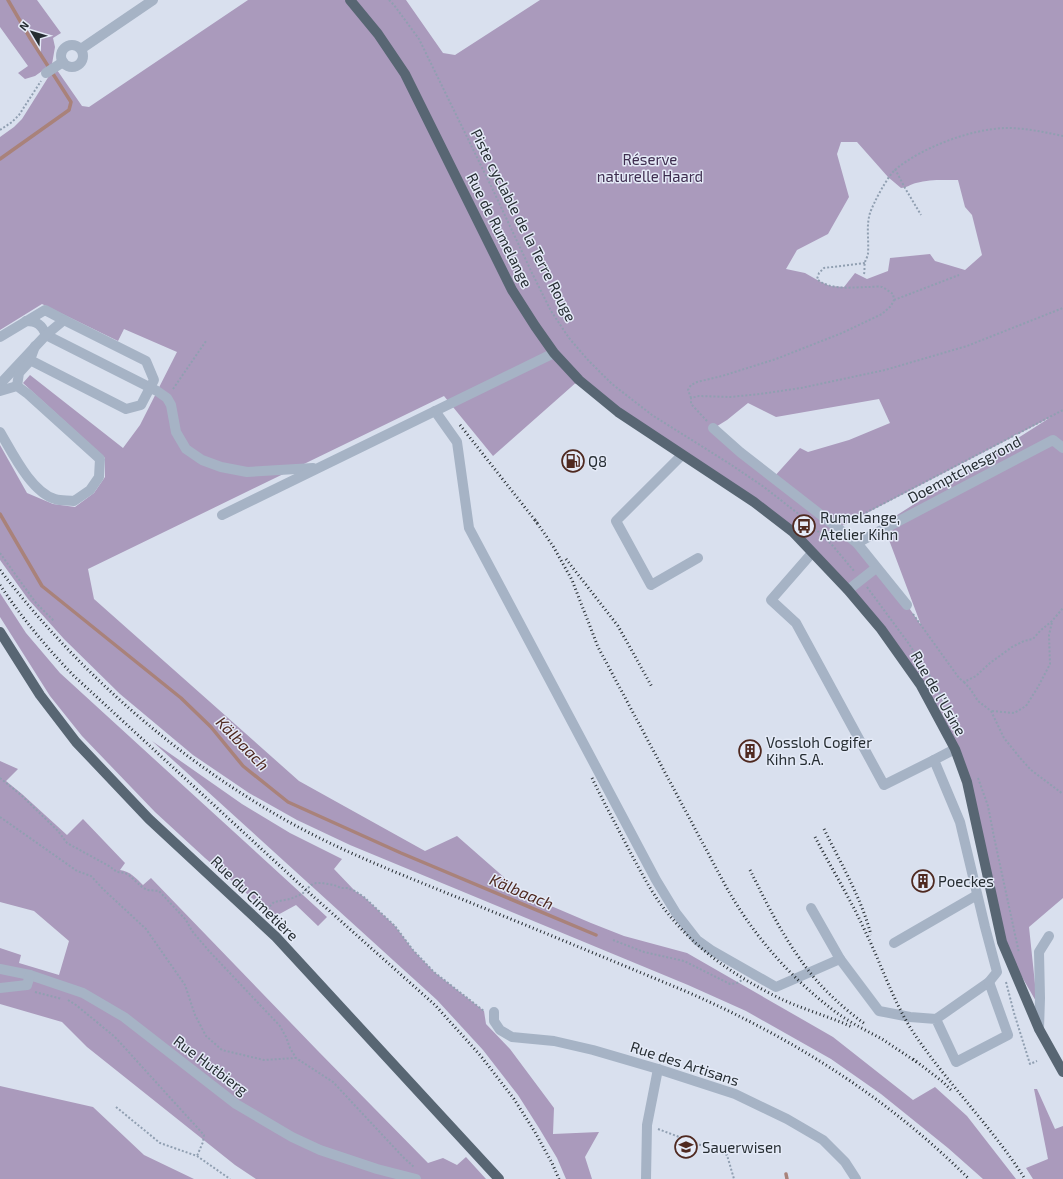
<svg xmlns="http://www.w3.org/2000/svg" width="1063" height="1179" font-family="'Exo 2',sans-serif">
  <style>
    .green { fill: #aa9abc; fill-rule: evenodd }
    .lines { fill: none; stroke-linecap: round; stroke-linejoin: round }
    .stream { stroke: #a9827a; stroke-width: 3.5 }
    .path { stroke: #909fb1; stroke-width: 2; stroke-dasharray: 2 2; stroke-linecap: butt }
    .minor { stroke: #a6b3c5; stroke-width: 10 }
    .major { stroke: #586673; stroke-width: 10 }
    .rail { stroke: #262d32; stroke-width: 3; stroke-dasharray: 1 3; stroke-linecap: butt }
    .labels { text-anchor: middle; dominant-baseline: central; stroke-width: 3; stroke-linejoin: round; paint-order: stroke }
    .park-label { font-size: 15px; fill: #3d2c4e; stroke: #e4eaf7 }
    .street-label { font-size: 15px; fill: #262d32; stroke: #e4eaf7 }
    .poi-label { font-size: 15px; fill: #262d32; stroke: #e4eaf7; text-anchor: start }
    .water-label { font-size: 16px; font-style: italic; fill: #4f2920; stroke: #e4eaf7 }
  </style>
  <rect width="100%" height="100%" fill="#d9e0ee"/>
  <!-- green -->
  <g class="green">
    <polygon points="0,0 37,0 61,33 53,38 55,47 52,64 35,76 25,79 18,73 28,66 0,27"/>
    <path d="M248 0H406L443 53 455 55 540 0H1063V898L1029 927 1037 1003 1002 942 955 749 881 629 793 532 579 380 493 456 444 396 88 569 94 599 299 781 425 851 457 836 523 894 591 923 624 936 687 953 833 1037 913 1100 935 1087 967 1116 1016 1179H983L948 1148 881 1094 831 1059 746 1011 688 985 350 845 297 820 249 793 193 755 120 694 64 639 28 599 0 560V445L27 493 53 504 75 507 94 493 105 477V458L23 383 30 375 123 448 140 425 177 352 124 329 118 341 42 304 0 330V137L14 127 22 119 49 76 57 70 82 106 89 107ZM841 142H857L888 177 901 188C906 188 911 184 916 183 930 179 943 180 958 180L965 207 972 215 982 255 965 270 935 261 930 254 890 258 888 271 867 279 855 273 844 287 830 286 819 281 805 273 786 269 797 250 828 234 849 197 837 154ZM879 399 890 423 849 440 808 452 800 448 773 478 714 428 727 420 748 403 776 417ZM1051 417 883 524 921 625 907 605 838 528Z"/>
    <polygon points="0,593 26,633 60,673 327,917 318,926 296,905 274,917 205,858 155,812 82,736 50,696 0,617"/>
    <polygon points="152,741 242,804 290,833 342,859 334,869 355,891 364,897 395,926 413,950 434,972 484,1011 486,1024 510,1049 554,1108 553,1134 599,1132 585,1157 592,1179 566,1179 557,1158 539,1128 518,1095 483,1050 437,1000"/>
    <path d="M0 761 18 769 6 781 22 794 67 835 83 819 125 863 120 870C130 871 137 879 143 885L151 878 318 1051 428 1163 443 1158 457 1165 466 1157 486 1179H256L235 1165 87 1047 62 1022 0 1004V948L21 955 19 963 59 975 69 941 34 911 0 902Z"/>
    <polygon points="0,1086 93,1107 144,1155 194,1179 0,1179"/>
    <polygon points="1034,1089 1037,1089 1055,1129 1063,1126 1063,1179 1033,1179 1026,1168 1048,1159"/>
  </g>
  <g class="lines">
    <!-- stream -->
    <g class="stream">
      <polyline points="0,159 69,110 71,102 30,38 8,0"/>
      <polyline points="0,514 42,586 181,698 211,727 243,766 288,802 401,853 596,935"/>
      <polyline points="786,1174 787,1179"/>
    </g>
    <!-- path -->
    <g class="path">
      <polyline points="389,0 394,5 419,39 493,190 532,273 551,311 569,338 588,360 612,384 652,415 730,464 764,487 805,519 833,546 854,571"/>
      <polyline points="0,130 12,122 19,115 41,81"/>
      <polyline points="895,169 905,188 921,215"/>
      <path d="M864 274C865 270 864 265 865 262 866 259 868 256 868 253 869 240 866 226 870 213 873 204 888 175 896 169 923 147 971 129 1006 128 1025 128 1044 132 1063 136"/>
      <polyline points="894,300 959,275"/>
      <polyline points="173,389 206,341"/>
      <path d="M691 398 688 390 691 385 697 382 722 376 776 359 842 333 882 314 891 306 894 300 893 294C890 292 886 289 882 287 878 286 873 287 869 287 854 287 830 291 817 279L819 273 824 268 865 263"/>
      <polyline points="707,421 691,404 691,398 699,396 730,397 760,394 801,388 885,370 967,346 1063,308"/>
      <polyline points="848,522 1063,410"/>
      <polyline points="0,553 36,603 54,621"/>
      <polyline points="867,587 909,644 935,684 950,714"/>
      <polyline points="913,614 959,678 964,682 976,676 990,663 1012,647 1024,641 1033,639 1040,631 1052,621 1063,608"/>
      <polyline points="964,682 971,690 978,701 991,711 1004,738 1021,759 1031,770 1063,794"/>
      <polyline points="992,711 1014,713 1026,706 1038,687 1050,664 1049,635 1052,622"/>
      <polyline points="0,778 21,795 58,831 67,843 109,866 117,872 125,873 130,876 142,887 147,890 159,891 186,920 192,931 209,951 280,1026 286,1037 290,1048 296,1058 333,1082 403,1157 414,1167"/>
      <polyline points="978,778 988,806 994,837 1019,953"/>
      <polyline points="0,817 77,871 91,876 103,889 146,929 185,985 195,1015 206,1036 222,1050 264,1060 296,1058"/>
      <polyline points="264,912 274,902 290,899 302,894 311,885 316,883 322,883 334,885 341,888 347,888 355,891 364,897 395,926 413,950 434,972 484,1011"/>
      <polyline points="613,940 644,952 684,961 730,984 737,983 742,980"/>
      <polyline points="1006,982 1014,1013 1030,1064 1037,1061"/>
      <polyline points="35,992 62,999"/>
      <polyline points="68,1000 76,1005 115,1037 204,1135 203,1142 197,1156"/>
      <polyline points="116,1107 160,1143 197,1156 230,1179"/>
      <polyline points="658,1129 727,1155 734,1179"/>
    </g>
    <!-- minor -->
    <g class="minor">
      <circle cx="72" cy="56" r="11"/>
      <polyline points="81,49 153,0"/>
      <polyline points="46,73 63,62"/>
      <path d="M26 321C37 321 42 325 46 335L157 391 167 398 171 405 176 432 186 449 202 460 221 467 247 472 313 468"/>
      <polyline points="0,337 45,310 64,320 46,335 0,384"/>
      <polyline points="35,346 30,360 126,409 141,405 154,380 146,361 64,320"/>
      <polyline points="17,386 19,373 29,362"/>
      <path d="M0 391 17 386 28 394 100 459 99 477 90 490 74 501C68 500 61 501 55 499 31 492 12 452 0 432"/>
      <polyline points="435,411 457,442 469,528 656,880 676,913 697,940 711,950 776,987 840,959 879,1011 910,1017 936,1019 989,982 1008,1035 956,1062 936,1019"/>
      <polyline points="713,428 740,452 857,543 907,605"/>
      <polyline points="682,455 616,521 651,585 698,558"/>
      <polyline points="222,515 554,353"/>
      <polyline points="857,543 1053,440 1063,448"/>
      <polyline points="812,553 771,600 796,623 884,785 934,760"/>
      <polyline points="848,590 876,568"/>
      <polyline points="955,749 934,760 960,822 985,927 997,972 989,982"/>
      <polyline points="811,908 840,959"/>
      <polyline points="894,943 977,895"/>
      <polyline points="0,969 30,975 83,993 124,1017 236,1104 292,1137 320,1150 377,1169 416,1179"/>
      <polyline points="0,988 27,985 30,975"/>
      <polyline points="494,1012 494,1021 500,1030 512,1037 554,1041 593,1050 658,1069 735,1094 787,1119 823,1140 845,1162 856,1179"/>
      <polyline points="1039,1029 1040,998 1039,952 1049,936"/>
      <polyline points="646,1179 647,1125 658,1069"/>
    </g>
    <!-- major -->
    <g class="major">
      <polyline points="350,0 378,34 405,74 512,290 535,326 554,353 579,380 618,412 754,502 793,532 848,590 881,629 920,684 955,749 967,782 1002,942 1039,1029 1063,1072"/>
      <polyline points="0,632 40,695 76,742 149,819 276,937 499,1179"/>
    </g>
    <!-- rail -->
    <g class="rail">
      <polyline points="460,425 538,524"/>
      <path d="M535 520 553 546 572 580 598 647 724 883C752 934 790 978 837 1013 851 1023 867 1031 882 1039 894 1047 906 1055 918 1063"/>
      <polyline points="566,559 618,626 652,687"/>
      <path d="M0 570C77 670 172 755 282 818 336 849 395 872 454 896 531 927 608 959 685 991 791 1037 887 1097 969 1179"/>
      <path d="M0 585C22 618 47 648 74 676L306 890 435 1005 480 1055 514 1099 535 1132 552 1163 559 1179"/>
      <path d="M592 778C603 801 615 823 627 846 640 870 652 895 670 916 699 952 737 977 779 998 802 1009 828 1016 852 1027"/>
      <path d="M824 829C841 864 861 897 871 935"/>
      <path d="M815 837C832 869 851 900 866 933 882 966 893 1001 913 1032 947 1083 992 1127 1025 1179"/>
      <path d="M750 870C765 900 780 931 800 959 817 984 840 1006 865 1024"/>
      <polyline points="913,1059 943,1082 952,1091"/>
    </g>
  </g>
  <!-- icons -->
  <defs>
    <g id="fuel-ring" transform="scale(1.15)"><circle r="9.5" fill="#e4eaf7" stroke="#4f2920" stroke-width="1.5"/><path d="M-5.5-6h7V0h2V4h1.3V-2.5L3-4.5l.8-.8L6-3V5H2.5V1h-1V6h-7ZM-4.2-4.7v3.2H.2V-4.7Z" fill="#4f2920"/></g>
    <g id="bus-ring" transform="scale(1.15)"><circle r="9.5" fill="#e4eaf7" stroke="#4f2920" stroke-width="1.5"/><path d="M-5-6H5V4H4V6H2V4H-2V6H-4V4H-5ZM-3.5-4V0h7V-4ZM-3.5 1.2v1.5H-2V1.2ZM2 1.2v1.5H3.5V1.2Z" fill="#4f2920"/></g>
    <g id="building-ring" transform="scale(1.15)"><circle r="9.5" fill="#e4eaf7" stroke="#4f2920" stroke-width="1.5"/><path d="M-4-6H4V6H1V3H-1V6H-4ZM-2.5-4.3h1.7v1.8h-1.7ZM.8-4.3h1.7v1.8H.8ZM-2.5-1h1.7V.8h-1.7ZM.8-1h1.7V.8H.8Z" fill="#4f2920"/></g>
    <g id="school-ring" transform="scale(1.15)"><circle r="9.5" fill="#e4eaf7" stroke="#4f2920" stroke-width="1.5"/><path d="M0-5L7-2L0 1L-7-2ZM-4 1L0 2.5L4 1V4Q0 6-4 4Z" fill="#4f2920"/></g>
  </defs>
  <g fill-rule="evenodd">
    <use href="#fuel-ring" x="573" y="461"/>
    <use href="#bus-ring" x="804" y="526"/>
    <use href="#building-ring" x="750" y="751"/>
    <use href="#building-ring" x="923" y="881"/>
    <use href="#school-ring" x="686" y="1147"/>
  </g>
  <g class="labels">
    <!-- park labels -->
    <g class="park-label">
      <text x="650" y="159">Réserve<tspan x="650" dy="17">naturelle Haard</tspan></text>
    </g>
    <!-- street labels -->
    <g class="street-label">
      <text transform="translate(524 225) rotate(63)">Piste cyclable de la Terre Rouge</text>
      <text transform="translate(500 230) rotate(63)">Rue de Rumelange</text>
      <text transform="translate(964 469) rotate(-28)">Doemptchesgrond</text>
      <text transform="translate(939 693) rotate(60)">Rue de l'Usine</text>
      <text transform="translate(255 898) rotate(44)">Rue du Cimetière</text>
      <text transform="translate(685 1063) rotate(18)">Rue des Artisans</text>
      <text transform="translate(211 1065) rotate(37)">Rue Hutbierg</text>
    </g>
    <!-- poi labels -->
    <g class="poi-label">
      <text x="588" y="461">Q8</text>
      <text x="820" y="517">Rumelange,<tspan x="820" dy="17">Atelier Kihn</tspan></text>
      <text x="766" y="742">Vossloh Cogifer<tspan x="766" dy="17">Kihn S.A.</tspan></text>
      <text x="938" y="881">Poeckes</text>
      <text x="702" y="1147">Sauerwisen</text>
    </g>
    <!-- water labels -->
    <g class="water-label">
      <text transform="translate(243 743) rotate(46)">Kälbaach</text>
      <text transform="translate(522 891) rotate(23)">Kälbaach</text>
    </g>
  </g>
  <!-- north arrow -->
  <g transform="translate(32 32) rotate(308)" stroke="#e4eaf7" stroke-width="3" paint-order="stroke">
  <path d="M0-3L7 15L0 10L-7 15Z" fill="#262d32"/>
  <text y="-6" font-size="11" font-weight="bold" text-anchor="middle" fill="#262d32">N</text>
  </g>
</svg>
